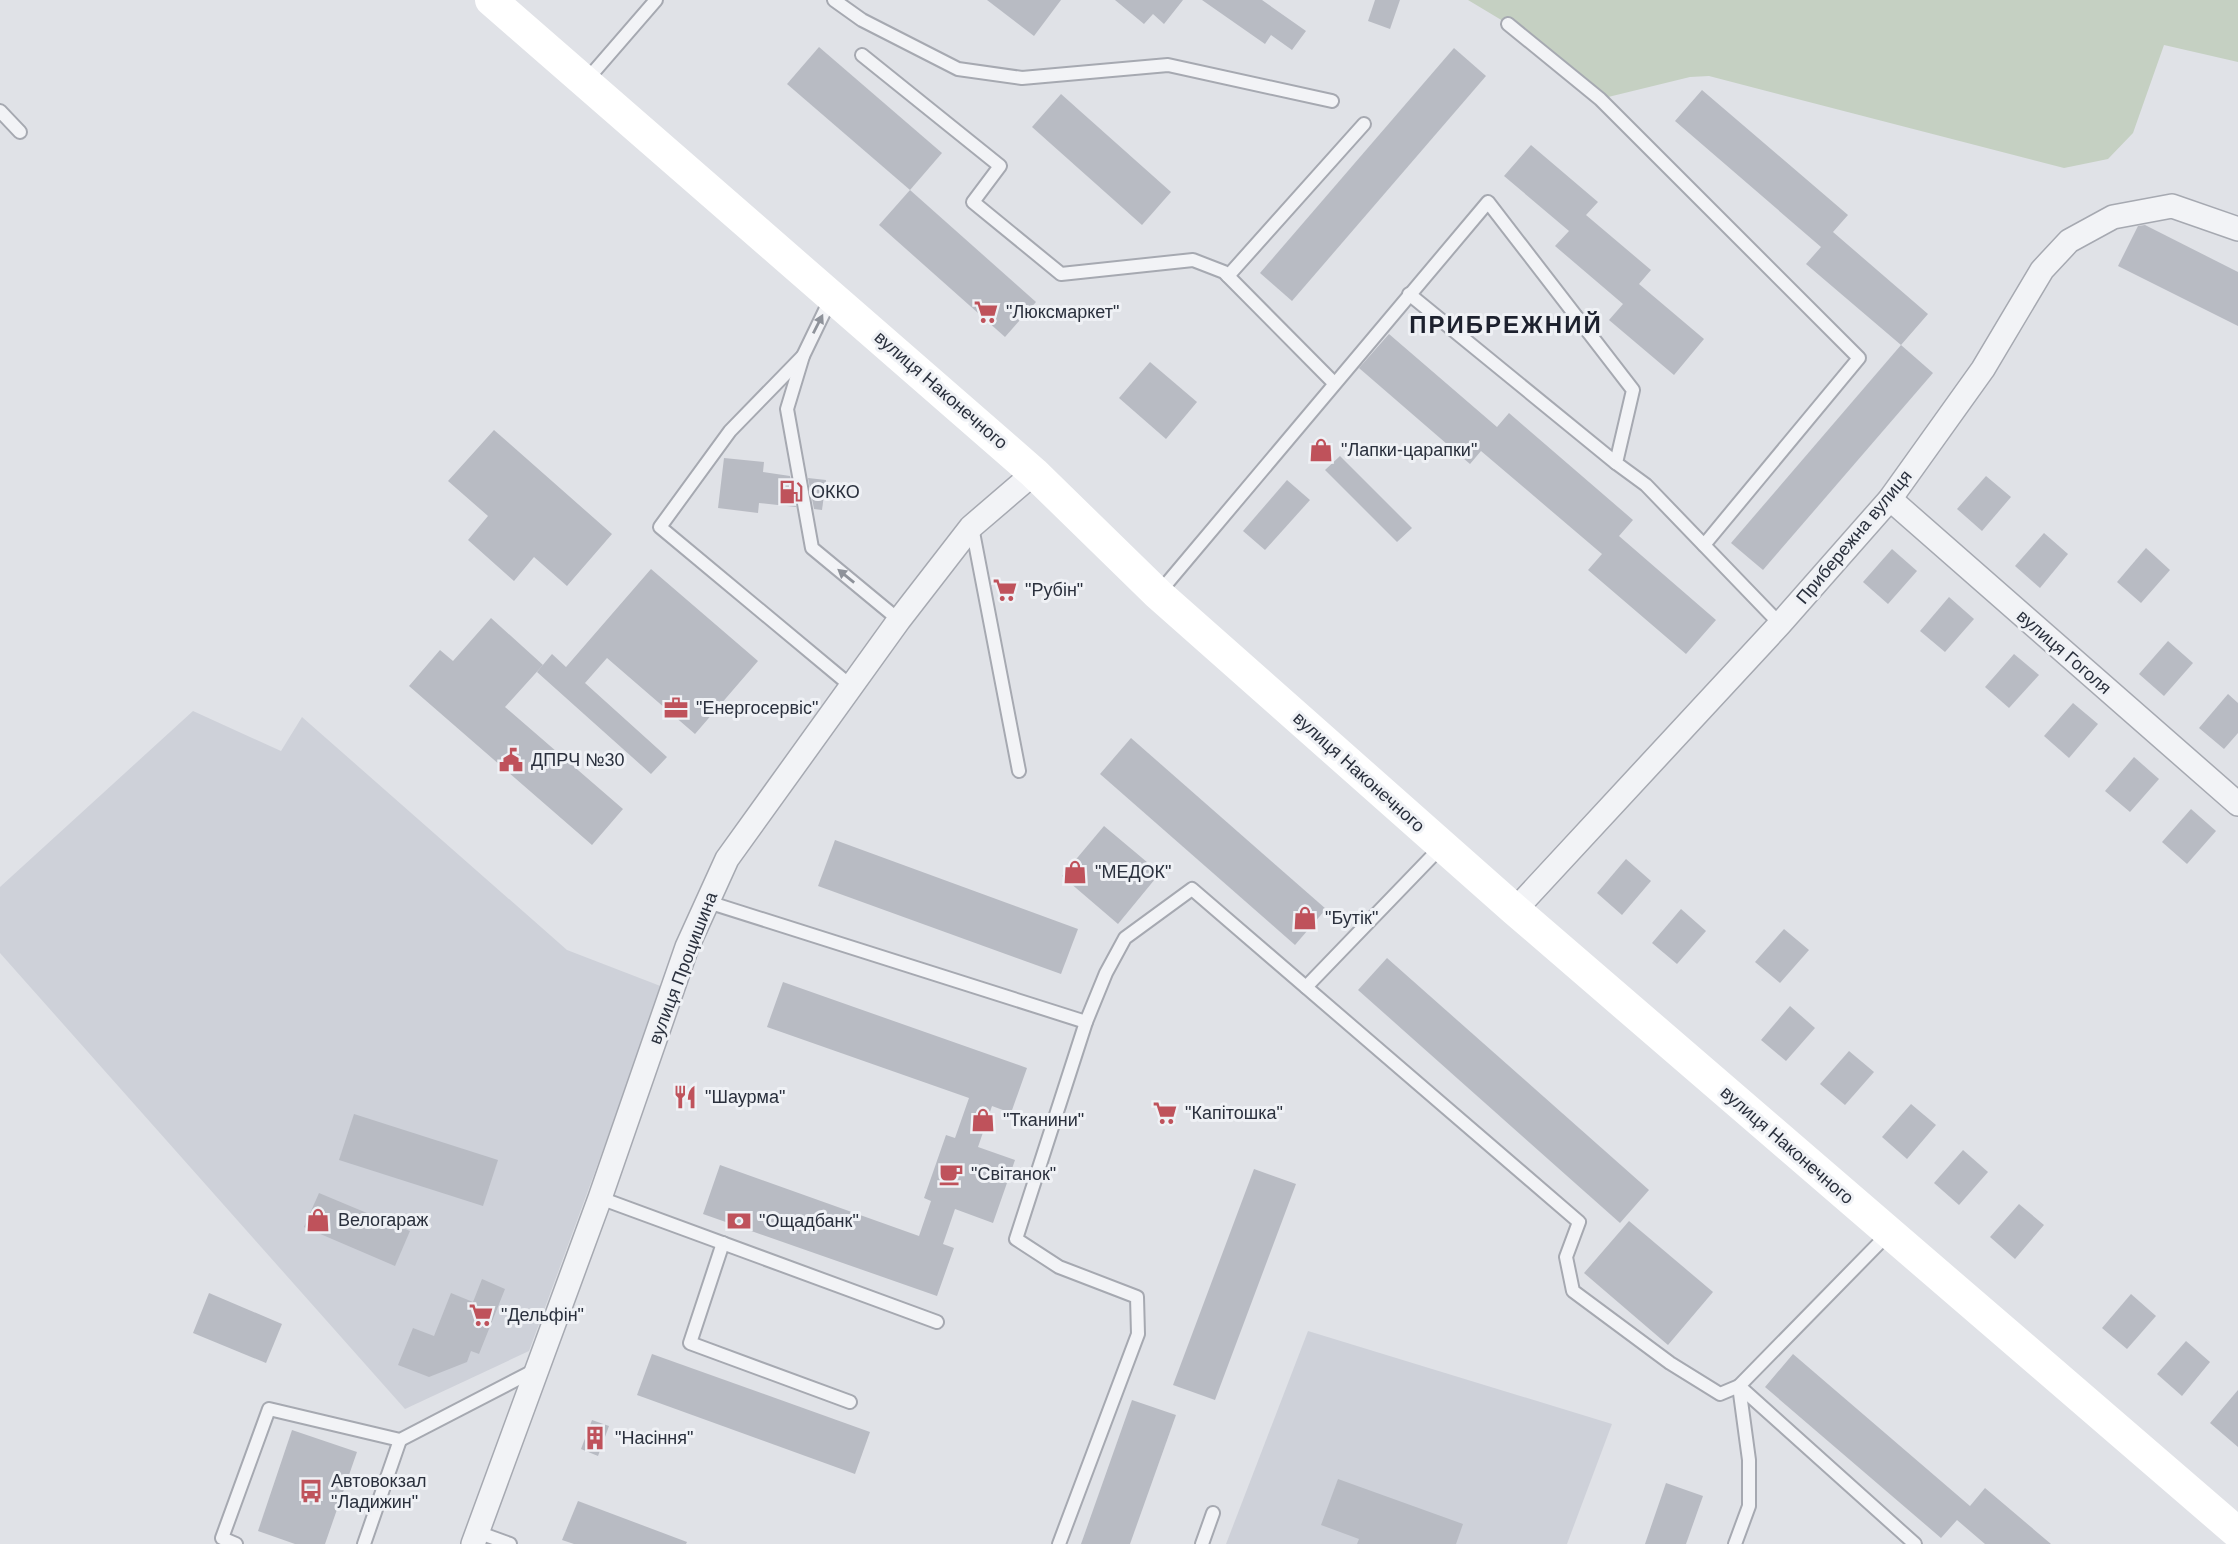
<svg xmlns="http://www.w3.org/2000/svg" width="2238" height="1544" font-family="Helvetica,sans-serif">
  <style>
    .built { fill: #ced1d9 }
    .green { fill: #c5d0c2 }
    .building { fill: #b8bbc3 }
    .lines { fill: none; stroke-linecap: round; stroke-linejoin: round }
    .lane-casing { stroke: #a6a9b1; stroke-width: 16 }
    .street-casing { stroke: #a6a9b1; stroke-width: 26 }
    .lane { stroke: #f2f3f6; stroke-width: 12 }
    .street { stroke: #f2f3f6; stroke-width: 23 }
    .secondary { stroke: #fff; stroke-width: 32 }
    .oneway { fill: #8e929a }
    .labels { text-anchor: middle; dominant-baseline: central; stroke-width: 6; stroke-linejoin: round; paint-order: stroke }
    .poi-label { font-size: 18px; fill: #2a303d; stroke: #eff1f5; text-anchor: start }
    .street-label { font-size: 18px; fill: #2a303d; stroke: #eff1f5 }
    .district-label { font-size: 24px; font-weight: bold; letter-spacing: 2px; fill: #1d212e; stroke: #eff1f5 }
  </style>
  <rect width="100%" height="100%" fill="#e0e2e7"/>
  <!-- built -->
  <g class="built">
    <polygon points="193,711 281,751 302,717 567,950 663,987 529,1351 405,1409 0,953 0,887"/>
    <polygon points="1308,1331 1612,1424 1567,1544 1226,1544"/>
  </g>
  <!-- green -->
  <polygon class="green" points="1468,0 2238,0 2238,62 2164,45 2133,133 2108,159 2064,168 1709,76 1690,77 1600,99 1508,24"/>
  <!-- building -->
  <g class="building">
    <polygon points="987,0 1061,0 1034,36"/>
    <polygon points="1115,0 1183,0 1164,24 1153,14 1144,24"/>
    <polygon points="1202,0 1262,0 1306,31 1292,50 1271,35 1265,44"/>
    <polygon points="1375,0 1400,0 1390,29 1368,21"/>
    <polygon points="819,47 942,153 910,190 787,84"/>
    <polygon points="1454,48 1486,76 1292,301 1260,273"/>
    <polygon points="1702,90 1848,215 1833,232 1928,314 1901,345 1806,264 1821,247 1675,121"/>
    <polygon points="1061,94 1171,192 1142,225 1032,127"/>
    <polygon points="1531,145 1598,202 1586,215 1651,270 1639,284 1704,339 1674,375 1609,320 1623,304 1555,246 1569,231 1504,176"/>
    <polygon points="910,190 1036,302 1005,337 879,225"/>
    <polygon points="2145,225 2238,272 2238,326 2118,266 2138,226"/>
    <polygon points="1389,334 1497,427 1509,413 1633,520 1619,536 1716,620 1686,654 1588,570 1602,554 1481,451 1470,464 1359,368"/>
    <polygon points="1901,345 1933,373 1763,570 1731,543"/>
    <polygon points="1150,362 1197,402 1166,439 1119,398"/>
    <polygon points="494,430 612,534 567,586 534,557 514,581 468,540 488,516 448,481"/>
    <polygon points="1340,456 1412,528 1397,542 1325,470"/>
    <polygon points="724,458 764,462 763,472 790,476 796,507 759,503 758,513 718,508"/>
    <polygon points="1986,476 2011,497 1982,531 1957,509"/>
    <polygon points="808,478 826,480 822,510 814,509"/>
    <polygon points="1287,480 1310,500 1265,550 1243,531"/>
    <polygon points="2044,533 2068,554 2040,588 2015,566"/>
    <polygon points="2146,548 2170,570 2141,603 2117,582"/>
    <polygon points="1892,549 1917,571 1888,604 1863,582"/>
    <polygon points="651,569 758,661 695,734 607,658 585,683 667,757 651,774 537,672 552,654 566,667"/>
    <polygon points="1949,597 1974,619 1945,652 1920,631"/>
    <polygon points="491,618 543,665 505,707 623,809 592,845 409,686 440,650 453,661"/>
    <polygon points="2168,641 2193,663 2164,696 2139,674"/>
    <polygon points="2014,654 2039,675 2009,708 1985,687"/>
    <polygon points="2228,694 2238,703 2238,733 2224,749 2199,728"/>
    <polygon points="2073,703 2098,724 2069,758 2044,736"/>
    <polygon points="1131,738 1326,909 1295,945 1100,774"/>
    <polygon points="2134,757 2159,779 2130,812 2105,791"/>
    <polygon points="2191,809 2216,831 2187,864 2162,842"/>
    <polygon points="1104,826 1160,873 1118,924 1062,876"/>
    <polygon points="835,840 1078,929 1061,974 818,886"/>
    <polygon points="1626,859 1651,881 1622,915 1597,893"/>
    <polygon points="1681,909 1706,931 1677,964 1652,943"/>
    <polygon points="1784,929 1809,950 1780,983 1755,962"/>
    <polygon points="1387,958 1649,1190 1620,1223 1358,990"/>
    <polygon points="783,982 1027,1068 1011,1113 992,1106 978,1147 1015,1160 993,1223 955,1209 943,1244 954,1248 937,1296 703,1214 720,1165 919,1236 931,1201 924,1198 946,1135 955,1138 969,1098 767,1027"/>
    <polygon points="1790,1006 1815,1028 1786,1061 1761,1040"/>
    <polygon points="1849,1051 1874,1072 1845,1105 1820,1084"/>
    <polygon points="1911,1104 1936,1125 1907,1159 1882,1137"/>
    <polygon points="354,1114 498,1160 483,1206 339,1160"/>
    <polygon points="1963,1150 1988,1172 1959,1205 1934,1183"/>
    <polygon points="1254,1169 1296,1184 1215,1400 1173,1385"/>
    <polygon points="319,1193 410,1231 395,1266 304,1227"/>
    <polygon points="2019,1204 2044,1225 2015,1259 1990,1237"/>
    <polygon points="1629,1221 1713,1292 1668,1345 1584,1273"/>
    <polygon points="482,1279 505,1289 479,1354 471,1351 467,1362 429,1377 398,1365 413,1328 434,1336 451,1293 473,1302"/>
    <polygon points="209,1293 282,1324 266,1363 193,1333"/>
    <polygon points="2131,1294 2156,1316 2127,1349 2102,1328"/>
    <polygon points="2186,1341 2210,1362 2182,1396 2157,1374"/>
    <polygon points="652,1354 870,1432 855,1474 637,1395"/>
    <polygon points="1793,1354 1970,1506 1985,1488 2051,1544 1985,1544 1957,1520 1941,1538 1765,1387"/>
    <polygon points="2238,1390 2238,1447 2210,1423"/>
    <polygon points="1132,1400 1176,1415 1130,1544 1081,1544"/>
    <polygon points="592,1420 609,1426 598,1456 581,1449"/>
    <polygon points="292,1430 357,1452 325,1544 295,1544 258,1531"/>
    <polygon points="1338,1479 1463,1524 1456,1544 1357,1544 1359,1539 1321,1525"/>
    <polygon points="1666,1483 1703,1496 1686,1544 1645,1544"/>
    <polygon points="578,1501 687,1542 686,1544 574,1544 562,1540"/>
  </g>
  <g class="lines">
    <!-- lane casing -->
    <g class="lane-casing">
      <g id="lane">
        <polyline points="834,0 862,20 958,69 1022,78 1168,65 1332,101"/>
        <polyline points="1508,24 1600,99 1859,358 1704,545"/>
        <polyline points="862,55 1000,166 973,202 1061,274 1193,260 1224,272 1334,383"/>
        <polyline points="585,82 656,0"/>
        <polyline points="0,111 20,132"/>
        <polyline points="1228,276 1364,124"/>
        <polyline points="1409,294 1616,463"/>
        <polyline points="831,298 803,356 787,409 812,548 899,620"/>
        <polyline points="803,356 730,431 660,527 851,686"/>
        <polyline points="972,527 1019,771"/>
        <polyline points="1158,594 1488,202 1633,390 1616,463 1646,485 1780,624"/>
        <polyline points="708,902 1086,1022"/>
        <polyline points="1306,987 1442,846"/>
        <polyline points="600,1198 937,1322"/>
        <polyline points="723,1243 690,1343 850,1402"/>
        <polyline points="477,1532 510,1544"/>
        <polyline points="236,1544 222,1538 269,1409 400,1440 535,1370"/>
        <polyline points="364,1544 400,1440"/>
        <polyline points="1059,1544 1138,1334 1137,1297 1059,1267 1016,1239 1086,1022 1106,973 1125,938 1192,889 1579,1222 1566,1257 1573,1291 1670,1363 1720,1394 1739,1386 1915,1544"/>
        <polyline points="1202,1544 1213,1513"/>
        <polyline points="1735,1544 1749,1506 1749,1460 1739,1386 1889,1233"/>
      </g>
    </g>
    <!-- street casing -->
    <g class="street-casing">
      <g id="street">
        <polyline points="1890,499 2238,804"/>
        <polyline points="1515,910 1780,624 1890,499 1983,369 2042,270 2069,241 2113,217 2172,206 2238,229"/>
        <polyline points="473,1544 600,1198 687,947 727,859 899,620 971,527 1034,473"/>
      </g>
    </g>
    <!-- lane -->
    <use href="#lane" class="lane"/>
    <!-- street -->
    <use href="#street" class="street"/>
    <!-- secondary -->
    <polyline class="secondary" points="491,0 1034,473 1158,594 1515,910 2238,1533"/>
  </g>
  <!-- one-way arrows -->
  <defs><path id="oneway-solid" d="M-6-.8H1V-3.2L6.5 0L1 3.2V.8H-6Z" transform="scale(1.75)"/></defs>
  <g class="oneway">
    <use href="#oneway-solid" transform="translate(818 324) rotate(-63)"/>
    <use href="#oneway-solid" transform="translate(846 576) rotate(-141)"/>
  </g>
  <!-- icons -->
  <defs>
    <g id="supermarket-bare" transform="scale(1.89)"><path d="M-6-5.5h2.5l.6 2H6L4.5 2H-2.5L-4.4-4H-6ZM-1.5 3.2a1.3 1.3 0 1 0 .1 0ZM3 3.2a1.3 1.3 0 1 0 .1 0Z" fill="#bf525b" stroke="#eff1f5" stroke-width="2.5" paint-order="stroke"/></g>
    <g id="shop-bare" transform="scale(1.89)"><path d="M-5-2.5h2.3a2.7 3.5 0 0 1 5.4 0H5L5.5 6h-11ZM-1.5-2.5h3a1.5 2.3 0 0 0-3 0Z" fill="#bf525b" stroke="#eff1f5" stroke-width="2.5" paint-order="stroke"/></g>
    <g id="fuel-bare" transform="scale(1.89)"><path d="M-5.5-6h7V0h2V4h1.3V-2.5L3-4.5l.8-.8L6-3V5H2.5V1h-1V6h-7ZM-4.2-4.7v3.2H.2V-4.7Z" fill="#bf525b" stroke="#eff1f5" stroke-width="2.5" paint-order="stroke"/></g>
    <g id="office-bare" transform="scale(1.89)"><path d="M-6-3h4V-5.5h4V-3h4V5H-6ZM-1-4.5V-3h2v-1.5ZM-6 0V1H6V0Z" fill="#bf525b" stroke="#eff1f5" stroke-width="2.5" paint-order="stroke"/></g>
    <g id="civic-bare" transform="scale(1.89)"><path d="M-.6-6.5H3V-4.5H.6V-3L4-1V1h2V6H-6V1h2V-1L-.6-3ZM-1.2 2.5V6h2.4V2.5Z" fill="#bf525b" stroke="#eff1f5" stroke-width="2.5" paint-order="stroke"/></g>
    <g id="restaurant-bare" transform="scale(1.89)"><path d="M-5-6h1v4h1v-4h1v4h1v-4h1v5L-1.5 .5V6h-2V.5L-5-1ZM5-6V6H3V1.5H1.5Q1.5-4 5-6Z" fill="#bf525b" stroke="#eff1f5" stroke-width="2.5" paint-order="stroke"/></g>
    <g id="cafe-bare" transform="scale(1.89)"><path d="M-5.5-4.5H6V0H3Q3 3.5 0 3.5H-2.5Q-5.5 3.5-5.5 0ZM3-3.2v2h1.7v-2ZM-6 4.5H4V6H-6Z" fill="#bf525b" stroke="#eff1f5" stroke-width="2.5" paint-order="stroke"/></g>
    <g id="bank-bare" transform="scale(1.89)"><path d="M-6-4H6V4H-6ZM0-2.3a2.3 2.3 0 1 0 0 4.6a2.3 2.3 0 1 0 0-4.6Z" fill="#bf525b" stroke="#eff1f5" stroke-width="2.5" paint-order="stroke"/></g>
    <g id="building-bare" transform="scale(1.89)"><path d="M-4-6H4V6H1V3H-1V6H-4ZM-2.5-4.3h1.7v1.8h-1.7ZM.8-4.3h1.7v1.8H.8ZM-2.5-1h1.7V.8h-1.7ZM.8-1h1.7V.8H.8Z" fill="#bf525b" stroke="#eff1f5" stroke-width="2.5" paint-order="stroke"/></g>
    <g id="bus-bare" transform="scale(1.89)"><path d="M-5-6H5V4H4V6H2V4H-2V6H-4V4H-5ZM-3.5-4V0h7V-4ZM-3.5 1.2v1.5H-2V1.2ZM2 1.2v1.5H3.5V1.2Z" fill="#bf525b" stroke="#eff1f5" stroke-width="2.5" paint-order="stroke"/></g>
  </defs>
  <g fill-rule="evenodd">
    <use href="#supermarket-bare" x="986" y="312"/>
    <use href="#shop-bare" x="1321" y="450"/>
    <use href="#fuel-bare" x="791" y="492"/>
    <use href="#supermarket-bare" x="1005" y="590"/>
    <use href="#office-bare" x="676" y="708"/>
    <use href="#civic-bare" x="511" y="760"/>
    <use href="#shop-bare" x="1075" y="872"/>
    <use href="#shop-bare" x="1305" y="918"/>
    <use href="#restaurant-bare" x="685" y="1097"/>
    <use href="#supermarket-bare" x="1165" y="1113"/>
    <use href="#shop-bare" x="983" y="1120"/>
    <use href="#cafe-bare" x="951" y="1174"/>
    <use href="#shop-bare" x="318" y="1220"/>
    <use href="#bank-bare" x="739" y="1221"/>
    <use href="#supermarket-bare" x="481" y="1315"/>
    <use href="#building-bare" x="595" y="1438"/>
    <use href="#bus-bare" x="311" y="1491"/>
  </g>
  <g class="labels">
    <!-- poi labels -->
    <g class="poi-label">
      <text x="1006" y="312">"Люксмаркет"</text>
      <text x="1341" y="450">"Лапки-царапки"</text>
      <text x="811" y="492">ОККО</text>
      <text x="1025" y="590">"Рубін"</text>
      <text x="696" y="708">"Енергосервіс"</text>
      <text x="531" y="760">ДПРЧ №30</text>
      <text x="1095" y="872">"МЕДОК"</text>
      <text x="1325" y="918">"Бутік"</text>
      <text x="705" y="1097">"Шаурма"</text>
      <text x="1185" y="1113">"Капітошка"</text>
      <text x="1003" y="1120">"Тканини"</text>
      <text x="971" y="1174">"Світанок"</text>
      <text x="338" y="1220">Велогараж</text>
      <text x="759" y="1221">"Ощадбанк"</text>
      <text x="501" y="1315">"Дельфін"</text>
      <text x="615" y="1438">"Насіння"</text>
      <text x="331" y="1481">Автовокзал<tspan x="331" dy="21">"Ладижин"</tspan></text>
    </g>
    <!-- street labels -->
    <g class="street-label">
      <text transform="translate(941 390) rotate(41)">вулиця Наконечного</text>
      <text transform="translate(1854 537) rotate(-50)">Прибережна вулиця</text>
      <text transform="translate(2064 652) rotate(41)">вулиця Гоголя</text>
      <text transform="translate(1359 772) rotate(42)">вулиця Наконечного</text>
      <text transform="translate(683 968) rotate(-69)">вулиця Процишина</text>
      <text transform="translate(1787 1145) rotate(41)">вулиця Наконечного</text>
    </g>
    <!-- district labels -->
    <g class="district-label">
      <text x="1506" y="324">ПРИБРЕЖНИЙ</text>
    </g>
  </g>
</svg>
